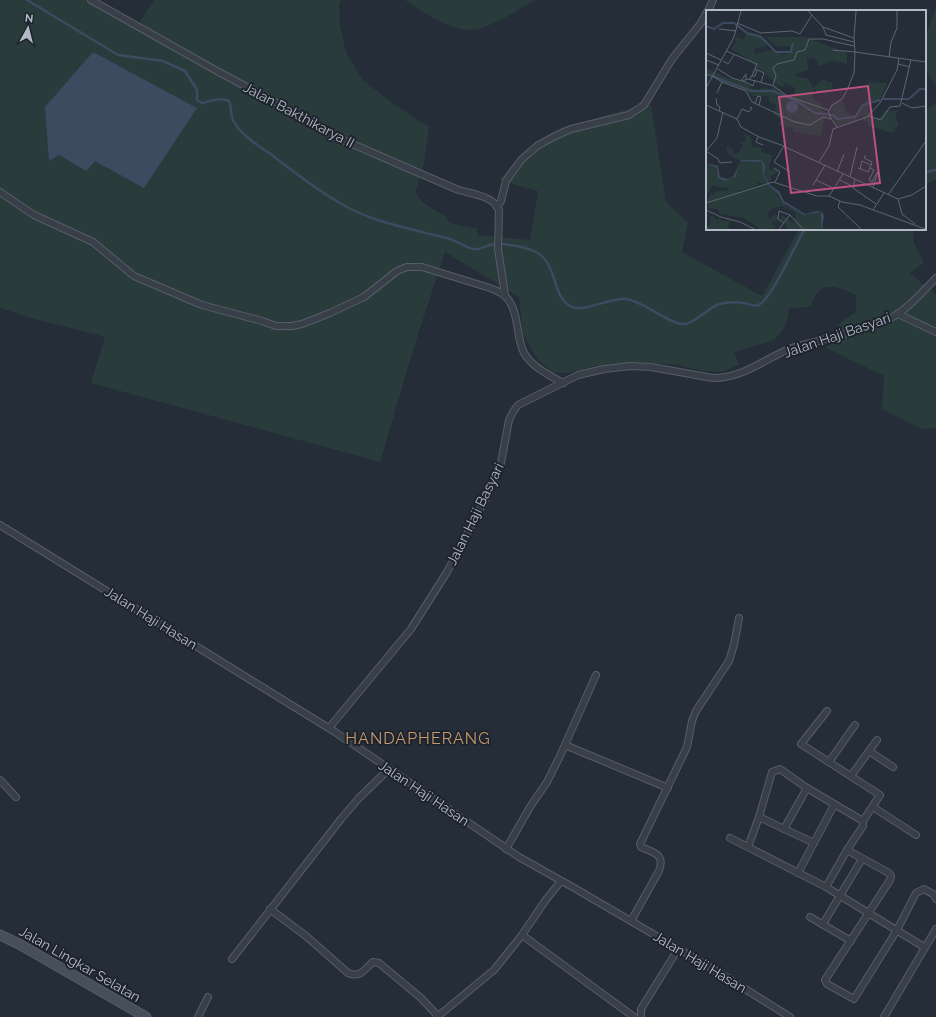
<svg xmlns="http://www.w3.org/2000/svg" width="936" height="1017" font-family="Raleway,sans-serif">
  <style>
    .green { fill: #2a3b3c; fill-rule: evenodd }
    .water { fill: #3d4a60 }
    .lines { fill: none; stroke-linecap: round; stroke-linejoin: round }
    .stream { stroke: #3d4a60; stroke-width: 2.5 }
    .street-casing { stroke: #575d67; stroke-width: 8 }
    .secondary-casing { stroke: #575d67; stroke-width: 11 }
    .street { stroke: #393f49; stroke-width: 6 }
    .secondary { stroke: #474e5c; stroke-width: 9 }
    .labels { text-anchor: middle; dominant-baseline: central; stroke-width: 4; stroke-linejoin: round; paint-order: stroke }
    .street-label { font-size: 14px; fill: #b4bac5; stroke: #1e242e }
    .quarter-label { font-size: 16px; letter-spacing: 1px; fill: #c7986d; stroke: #1e242e }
    .inset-river { fill: none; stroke: #3d4a60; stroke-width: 2 }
    .inset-road { fill: none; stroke: #5e6571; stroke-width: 1 }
    .view { fill: #bd5180; fill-opacity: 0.15; stroke: #bd5180; stroke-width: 2 }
    .inset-edge { fill: none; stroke: #b4bac5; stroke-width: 2 }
  </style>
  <rect width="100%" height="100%" fill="#252d39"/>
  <!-- green -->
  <g class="green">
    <path d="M0 0H86L136 28 154 0H341L339 5 340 25 346 53 363 80 394 104 429 127 423 169 415 192 422 202 445 216 450 223 477 229V235L530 240 538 191 499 180 514 163 535 143 561 128 636 107 651 105 666 202 688 223 682 252 762 296 799 229H913L914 243 924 263 910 273 936 295V428L922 429 882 409 884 376 826 348 841 322 856 312V295C835 285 818 279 811 307L789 308C788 322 784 331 774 340L734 352 739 365 721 372 703 371 678 365 640 362 595 366 566 373 553 372 538 360 523 335 519 297 445 252 414 347 380 462 91 383 105 337 35 319 0 308ZM93 52 86 171 59 155 49 161Z"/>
    <path d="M405 0H535C520 9 487 30 471 30 446 29 425 13 405 0Z"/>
    <polygon points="936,7 936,86 925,69 925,38"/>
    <polygon points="936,102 936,179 925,185 925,111"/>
  </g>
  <!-- water -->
  <polygon class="water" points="93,52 197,108 144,188 95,161 86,171 59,155 49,161 45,107"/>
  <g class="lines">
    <!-- stream -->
    <g class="stream">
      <path d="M27 0 118 55 163 61 185 71 197 90V100L202 103C212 101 220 97 229 101 232 108 230 116 234 122 242 136 259 146 272 155 296 174 322 194 349 208 379 224 417 230 450 239 458 242 465 247 473 249 480 251 484 246 490 245 502 242 526 247 536 252 558 264 551 294 570 306 584 314 608 297 626 299 644 301 671 326 685 324 695 323 708 308 719 304 727 302 736 302 744 303 749 304 754 307 758 305 771 301 795 244 805 229"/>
      <polyline points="925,172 936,170"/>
    </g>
    <!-- street casing -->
    <g class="street-casing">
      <g id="street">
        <path d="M91 0 217 71 303 117 327 133 456 189C470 194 493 195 499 210L498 249 505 295"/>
        <polyline points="708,11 713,0"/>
        <path d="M0 192 34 215 93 242 134 276 202 305 262 321 276 326H292L302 324 330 313 364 297 397 271 407 267H422L490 288C495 290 500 292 504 295 520 309 515 335 524 353 532 367 549 375 563 383"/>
        <polyline points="497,207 501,201 506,181 513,171 521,160 537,146 553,137 571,129 629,115 644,105 672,59 701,23 707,12"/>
        <polyline points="898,314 936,332"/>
        <polyline points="0,525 335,732 519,857 576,889 713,969 790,1017"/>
        <polyline points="827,711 801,744 880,795 863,821"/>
        <path d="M329 728 411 629 447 572 488 494 501 463 509 420 513 412 518 405 578 375 604 369 631 366 651 367 713 378C743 378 763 360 789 349 797 346 807 344 815 342 840 335 867 329 891 318 908 309 922 292 936 278"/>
        <polyline points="565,745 668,788"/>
        <polyline points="869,751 893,767"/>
        <polyline points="829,762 855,725"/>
        <polyline points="851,776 877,740"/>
        <polyline points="0,780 16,797"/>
        <polyline points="873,807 916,835"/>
        <polyline points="759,817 814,843"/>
        <polyline points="784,829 807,788"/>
        <polyline points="730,838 826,887 847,850 863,826 863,821 807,788 780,769 772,772 759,817 748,847"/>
        <polyline points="506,849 530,807 547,782 560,756 596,675"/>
        <polyline points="847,850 889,873 891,876 890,880 825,980 827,984 854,999 897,930 916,893 924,889 933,894 936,899"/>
        <polyline points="798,873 834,805"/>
        <polyline points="826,887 924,947"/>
        <path d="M270 909 306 936 348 973C360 978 364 970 373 962L379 963 421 998 438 1016"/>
        <polyline points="810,917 851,941"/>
        <path d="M631 921 659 871C665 854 655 853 641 847L640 844 687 747 692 721 696 711 729 661 734 645 739 618"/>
        <polyline points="823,924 862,859"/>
        <polyline points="522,935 634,1017"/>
        <polyline points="232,959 341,819 359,798 389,769"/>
        <polyline points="198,1017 208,997"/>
        <polyline points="437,1017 494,970 522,935 545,901 561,881"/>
        <polyline points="641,1017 641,1009 678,949"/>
        <polyline points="884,1017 936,929"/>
      </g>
    </g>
    <!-- secondary casing -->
    <g class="secondary-casing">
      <polyline id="secondary" points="0,935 19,944 146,1017"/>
    </g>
    <!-- street -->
    <use href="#street" class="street"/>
    <!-- secondary -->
    <use href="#secondary" class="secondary"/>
  </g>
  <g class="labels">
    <!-- street labels -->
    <g class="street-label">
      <text transform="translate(299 115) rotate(28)">Jalan Bakthikarya II</text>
      <text transform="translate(837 335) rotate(-19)">Jalan Haji Basyari</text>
      <text transform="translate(475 514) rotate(-64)">Jalan Haji Basyari</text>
      <text transform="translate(151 618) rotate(32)">Jalan Haji Hasan</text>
      <text transform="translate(424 793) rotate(34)">Jalan Haji Hasan</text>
      <text transform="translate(700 962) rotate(31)">Jalan Haji Hasan</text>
      <text transform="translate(80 964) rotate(30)">Jalan Lingkar Selatan</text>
    </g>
    <!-- quarter labels -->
    <g class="quarter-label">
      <text x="418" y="738">HANDAPHERANG</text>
    </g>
  </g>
  <!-- overview -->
  <g transform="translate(706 10)">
    <rect width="220" height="220" fill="#252d39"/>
    <path d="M39 22 55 24V28L60 34V36L48 39 49 44 65 40 78 45 83 43 84 36 71 37 60 27H99L141 43V54L125 51 114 56 108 48 101 49 102 60 89 64 90 66 103 69 107 78 118 69 121 72H126L127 77 120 84 111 82 110 79 106 82 107 88 116 94 115 100 126 104 124 96 136 89 141 103 149 106 164 85 161 82 163 72 181 73 174 91 162 94 163 102 170 109 174 107 179 100 192 101 189 106 193 115 187 122H183L162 116V112L156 110 157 105 146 114 130 116 126 109 119 106 115 126 87 122V118L75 115 72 114 76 109 67 104 70 95 63 92V86H48L36 78 5 66H0V58L21 68 38 72 46 78 52 80 59 77 65 80 67 76 87 88 89 78 79 73 77 77 71 74 36 45 24 39 29 35 25 32 32 34 29 31 30 27 37 29 40 26ZM37 123 45 128 46 137 56 138 55 142 67 145 63 156 64 160 67 158 68 161 70 159 72 162 65 166V171L62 172 58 165 56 151H34L21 143 20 136 27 139V145L33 142 37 135 33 132 41 131ZM48 150 56 152 57 165 61 172 55 174 51 171 52 175 34 181 33 179V182L0 193 5 182 7 185 11 181H22V178L6 176 0 187V153L12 158 13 169H25L35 151ZM61 173 80 196 99 205 115 202 117 219H80L79 212 74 209 76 205 88 213 90 203 76 196 65 199 61 204 64 209 68 204 72 206 71 212 68 211 66 214 70 216 68 219H54L38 208 14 204 12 200 2 198 3 192ZM7 206 11 211 13 208 17 211 24 210 22 217 25 219H0V216H4V207Z" fill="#2a3b3c"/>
    <path d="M80 97a6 6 0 1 1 12 0a6 6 0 1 1-12 0ZM36 150H52L56 151 59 155 58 165 64 175 73 181 78 191 99 204 111 201 116 202 118 206 116 216 119 219 115 217V202L98 205 77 193 72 184 63 176 57 165 56 152 35 151 29 167 19 171 12 168 11 158 0 153 12 156 14 167 22 169 27 167Z" fill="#3d4a60"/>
    <path class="inset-river" d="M0 16 8 19 17 13H28L41 23 55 27 70 42H85L87 33M0 64 46 81H67L92 92 109 103 127 105 131 109 149 107 157 95 174 90M177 89H203L214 79H220"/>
    <path class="inset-road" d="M102 1 117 17 148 28 149 42 220 52M31 13 55 23 86 21 94 24 106 5M117 17 120 25 148 32M13 19 30 21M148 28 150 1M127 40 149 42M20 41 51 54M0 43 15 50M183 47 185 32 191 18V1M0 50 13 55M17 51 22 54 28 45M192 54 204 57M12 59 26 68 36 71 42 69 68 76 81 86 122 100 125 109M49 59 58 63 55 72M7 66 16 72 11 83M46 66 51 54M44 69 45 66H49L51 60M35 71 40 64V69M37 71 47 76 49 70M16 72 40 81 46 92 89 112 104 115 117 107 125 109 131 117M67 75 70 66 67 58 71 54 88 50 91 42 99 40 103 29H117L148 36M0 78 28 27 35 1M10 88 11 95 14 97 13 101M49 93 52 86 55 87 53 95M196 93 206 98 220 96M0 95 31 109 35 117 53 127 75 135 192 189 206 185 220 176M123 101 126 95 136 89 141 80 148 63 149 42M162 106 175 110 184 97 194 96 205 50M31 109 36 99 43 102 46 98 44 97M52 127 50 132 57 135M78 136 68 152 84 162M0 141 11 128 17 102M0 141 12 149 14 153 26 152M160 145 158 148 166 152 165 155M113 152 123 136 127 119 161 107 174 93 191 60 193 48M68 158 74 162 69 172M152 158 162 162 165 155 156 151 154 159M164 158 168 160 163 170 166 172M131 162 138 144M144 167 151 137M149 169 147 178 170 194M110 170 127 178M134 170 146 176M166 172 172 161 167 178M107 175 119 155M182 185 220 131M123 186 137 164M192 189 196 204 209 214M134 191 132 197 155 219M0 193 67 172 111 186H123L136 192 154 195 219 219M0 200 15 207 34 212 48 219M167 200 178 183M78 213 72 209 73 201 84 205 97 219M73 219 84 205"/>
    <path class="view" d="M162 76 174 173 85 183 73 87Z"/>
    <rect width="220" height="220" class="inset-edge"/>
  </g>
  <!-- north arrow -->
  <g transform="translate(28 28) rotate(7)" stroke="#1e242e" stroke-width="3" paint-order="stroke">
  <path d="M0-3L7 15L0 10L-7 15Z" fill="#b4bac5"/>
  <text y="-6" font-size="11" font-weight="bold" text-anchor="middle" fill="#b4bac5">N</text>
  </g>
</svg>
